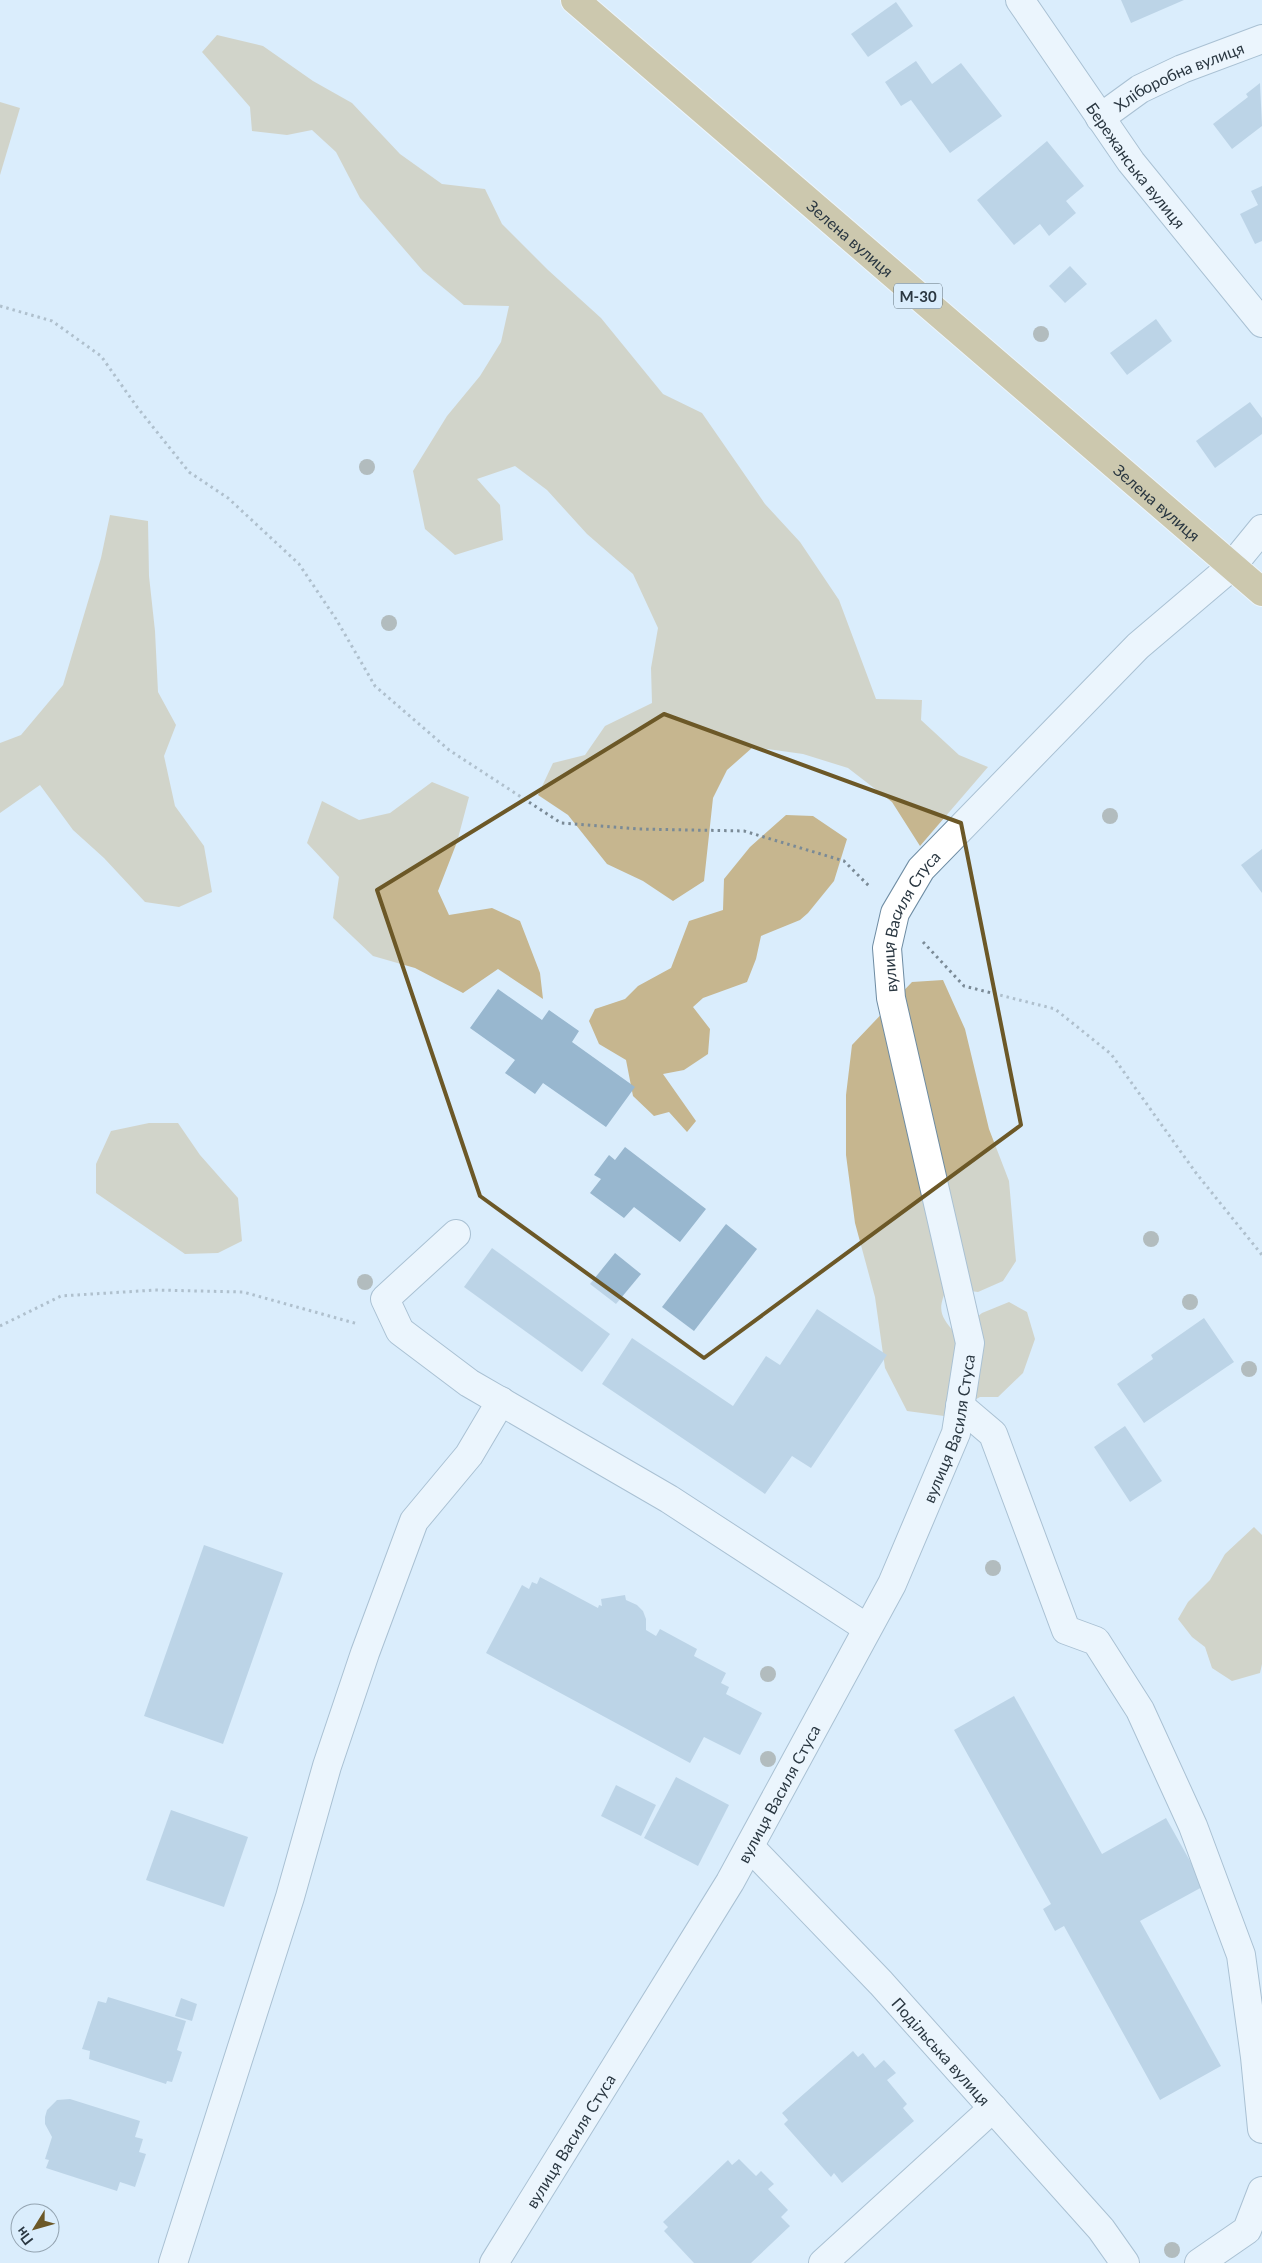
<svg xmlns="http://www.w3.org/2000/svg" width="1262" height="2263" font-family="Lato,sans-serif">
  <style>
    .green { fill: #c6b68f }
    .building { fill: #98b7cf }
    .lines { fill: none; stroke-linecap: round; stroke-linejoin: round }
    .minor-casing { stroke: #6e8ca3; stroke-width: 30 }
    .highway-casing { stroke: #fff; stroke-width: 30 }
    .path { stroke: #7a8a96; stroke-width: 3; stroke-dasharray: 2.5 4; stroke-linecap: butt }
    .minor { stroke: #fff; stroke-width: 28 }
    .highway { stroke: #ba9b50; stroke-width: 28 }
    .tree { fill: #808174 }
    .marked { fill: none; stroke: #6c5827; stroke-width: 4; stroke-linejoin: round }
    .labels { text-anchor: middle; dominant-baseline: central; stroke-width: 5; stroke-linejoin: round; paint-order: stroke }
    .shield { fill: #daedfc; stroke: #5f6e79; stroke-width: 1 }
    .shield-label { font-size: 15px; font-weight: bold; fill: #2a3741 }
    .street-label { font-size: 16px; fill: #2a3741; stroke: #daedfc }
  </style>
  <rect width="100%" height="100%" fill="#daedfc"/>
  <!-- green -->
  <g class="green">
    <polygon points="217,35 263,46 313,81 352,103 400,154 442,184 485,189 502,224 548,270 601,318 663,394 702,413 765,504 800,542 839,600 876,699 922,700 921,720 959,755 988,767 920,846 892,802 848,768 803,754 753,747 727,770 713,798 704,881 673,901 643,881 607,864 568,815 538,795 553,763 585,755 605,726 652,703 651,668 658,628 633,574 587,534 547,490 515,466 477,479 500,505 503,540 455,555 425,529 413,471 447,416 480,376 501,342 509,306 464,305 423,271 360,198 336,152 312,130 287,135 252,131 250,107 202,52"/>
    <polygon points="0,102 20,108 0,175"/>
    <polygon points="110,515 148,521 149,576 155,631 158,692 176,725 164,756 175,806 204,846 212,892 179,907 145,902 104,858 73,830 40,785 0,813 0,743 21,735 63,685 101,558"/>
    <polygon points="432,782 469,797 457,842 438,891 449,915 492,908 520,921 540,973 543,999 498,969 463,993 415,968 373,956 333,918 339,877 307,843 322,801 359,820 390,813"/>
    <polygon points="786,815 813,816 847,839 834,881 808,913 800,920 761,936 756,959 747,982 703,998 693,1007 710,1029 708,1054 684,1070 663,1074 696,1121 687,1132 669,1112 654,1116 633,1096 626,1060 599,1044 589,1021 595,1009 625,999 638,986 671,968 689,921 723,910 724,879 750,847"/>
    <path d="M943 980 965 1029 989 1129 1009 1181 1016 1261 1003 1281 978 1292 947 1288C937 1310 940 1316 956 1334L982 1313 1009 1302 1027 1312 1035 1339 1023 1373 998 1397H980L944 1416 907 1411 885 1368 875 1297 855 1223 846 1155V1095L852 1045 912 982Z"/>
    <polygon points="149,1123 178,1123 200,1155 238,1198 242,1241 218,1253 185,1254 96,1193 96,1164 111,1131"/>
    <polygon points="1254,1527 1262,1535 1262,1664 1260,1673 1232,1681 1212,1668 1205,1647 1192,1637 1178,1619 1188,1602 1210,1580 1225,1554"/>
  </g>
  <!-- building -->
  <g class="building">
    <polygon points="1121,0 1184,0 1131,23"/>
    <polygon points="896,2 913,26 868,57 851,34"/>
    <polygon points="916,61 932,84 961,63 1002,116 950,153 911,100 901,106 885,82"/>
    <polygon points="1260,83 1262,126 1232,149 1213,124 1248,97 1246,94"/>
    <polygon points="1047,141 1084,186 1066,201 1076,213 1049,236 1040,224 1014,245 977,200"/>
    <polygon points="1262,186 1262,241 1255,244 1240,214 1258,205 1251,191"/>
    <polygon points="1070,266 1087,284 1065,303 1049,286"/>
    <polygon points="1156,319 1172,341 1127,375 1110,353"/>
    <polygon points="1250,402 1262,418 1262,434 1215,468 1196,441"/>
    <polygon points="1262,849 1262,893 1241,865"/>
    <polygon points="498,989 542,1020 549,1010 579,1031 572,1042 635,1087 606,1127 543,1083 535,1094 505,1073 515,1060 470,1028"/>
    <polygon points="625,1147 706,1209 680,1242 634,1207 624,1218 590,1193 601,1179 594,1175 609,1155 615,1160"/>
    <polygon points="726,1224 757,1249 694,1331 662,1307"/>
    <polygon points="492,1248 610,1334 582,1372 464,1287"/>
    <polygon points="615,1253 641,1274 616,1304 590,1284"/>
    <polygon points="817,1309 887,1355 811,1468 792,1456 765,1494 602,1384 632,1338 733,1406 766,1356 780,1365"/>
    <polygon points="1204,1318 1234,1362 1144,1423 1117,1384 1153,1359 1151,1355"/>
    <polygon points="1125,1426 1162,1481 1130,1502 1094,1447"/>
    <polygon points="204,1545 283,1573 223,1744 144,1716"/>
    <polygon points="540,1577 598,1608 599,1605 602,1606 601,1599 625,1595 626,1600 637,1605 643,1611 646,1619 646,1630 656,1636 660,1629 697,1649 694,1656 726,1673 721,1683 729,1687 726,1694 762,1713 740,1755 704,1737 690,1763 486,1653 522,1585 529,1589 532,1582 537,1584"/>
    <polygon points="1014,1696 1102,1854 1166,1818 1204,1886 1140,1921 1221,2066 1160,2100 1064,1926 1055,1931 1043,1909 1051,1904 954,1730"/>
    <polygon points="676,1777 729,1805 698,1866 644,1838"/>
    <polygon points="616,1785 656,1805 641,1836 601,1816"/>
    <polygon points="171,1810 248,1837 224,1907 146,1880"/>
    <polygon points="108,1997 186,2021 177,2050 182,2052 172,2082 167,2081 166,2084 89,2059 90,2051 82,2049 98,2001 106,2003"/>
    <polygon points="181,1998 197,2004 192,2021 175,2016"/>
    <polygon points="853,2051 858,2057 863,2053 875,2068 884,2060 896,2073 887,2080 907,2104 903,2108 914,2121 842,2183 834,2173 831,2177 784,2124 788,2120 782,2113"/>
    <polygon points="70,2099 140,2121 135,2137 143,2139 139,2152 146,2154 135,2187 120,2182 117,2191 46,2168 49,2160 45,2159 52,2137 45,2124 45,2117 47,2110 57,2100"/>
    <polygon points="739,2159 756,2176 761,2171 774,2184 768,2189 788,2210 781,2217 790,2226 751,2263 694,2263 664,2231 668,2227 663,2222 728,2160 732,2165"/>
  </g>
  <g class="lines">
    <!-- minor casing -->
    <g class="minor-casing">
      <g id="minor">
        <path id="s1" d="M1020 0 1131 162 1262 323"/>
        <path id="s2" d="M1100 118 1140 89 1182 69 1262 39"/>
        <polyline points="456,1234 385,1299 400,1331 469,1383 669,1499 867,1628"/>
        <polyline points="960,1406 993,1434 1066,1630 1096,1641 1140,1710 1193,1826 1241,1955 1255,2057 1262,2129"/>
        <path id="s3" d="M750 1847 881 1983 1101 2229 1125 2263"/>
        <polyline points="173,2263 290,1897 327,1766 365,1653 414,1521 469,1455 501,1401"/>
        <path id="s4" d="M494 2263 730 1882 892 1584 956 1433 970 1343 891 998 887 948 895 913 921 869 1138 646 1231 567 1262 529"/>
        <polyline points="823,2263 993,2108"/>
        <polyline points="1199,2263 1247,2230 1262,2191"/>
      </g>
    </g>
    <!-- highway casing -->
    <g class="highway-casing">
      <g id="highway">
        <path id="s5" d="M575 0 1262 592"/>
      </g>
    </g>
    <!-- path -->
    <g class="path">
      <polyline points="0,306 52,321 101,356 137,407 189,472 228,498 299,564 336,619 375,686 449,750 561,823 639,829 744,831 844,861 870,887"/>
      <polyline points="923,942 964,986 1055,1009 1111,1054 1196,1173 1262,1255"/>
      <polyline points="0,1326 61,1296 155,1290 243,1292 358,1324"/>
    </g>
    <!-- minor -->
    <use href="#minor" class="minor"/>
    <!-- highway -->
    <use href="#highway" class="highway"/>
  </g>
  <!-- trees -->
  <g class="tree">
    <circle cx="1041" cy="334" r="8"/>
    <circle cx="367" cy="467" r="8"/>
    <circle cx="389" cy="623" r="8"/>
    <circle cx="1110" cy="816" r="8"/>
    <circle cx="1151" cy="1239" r="8"/>
    <circle cx="365" cy="1282" r="8"/>
    <circle cx="1190" cy="1302" r="8"/>
    <circle cx="1249" cy="1369" r="8"/>
    <circle cx="993" cy="1568" r="8"/>
    <circle cx="768" cy="1674" r="8"/>
    <circle cx="768" cy="1759" r="8"/>
    <circle cx="1172" cy="2250" r="8"/>
  </g>
  <!-- marked area -->
  <path d="M0 0H1262V2263H0ZM664 714 961 823 1021 1125 704 1358 480 1196 377 890Z" fill="#daedfc" fill-opacity=".55" fill-rule="evenodd"/>
  <path class="marked" d="M664 714 961 823 1021 1125 704 1358 480 1196 377 890Z"/>
  <g class="labels">
    <!-- shield labels -->
    <rect class="shield" x="894" y="283.5" width="48" height="25" rx="4"/>
    <g class="shield-label">
      <text x="918" y="296">М-30</text>
    </g>
    <!-- street labels -->
    <g class="street-label">
      <text stroke="none"><textPath href="#s2" startOffset="90">Хліборобна вулиця</textPath></text>
      <text stroke="none"><textPath href="#s1" startOffset="202">Бережанська вулиця</textPath></text>
      <text stroke="none"><textPath href="#s5" startOffset="364">Зелена вулиця</textPath></text>
      <text stroke="none"><textPath href="#s5" startOffset="769">Зелена вулиця</textPath></text>
      <text stroke="none"><textPath href="#s4" startOffset="1479">вулиця Василя Стуса</textPath></text>
      <text stroke="none"><textPath href="#s4" startOffset="954">вулиця Василя Стуса</textPath></text>
      <text stroke="none"><textPath href="#s4" startOffset="549">вулиця Василя Стуса</textPath></text>
      <text stroke="none"><textPath href="#s3" startOffset="280">Подільська вулиця</textPath></text>
      <text stroke="none"><textPath href="#s4" startOffset="144">вулиця Василя Стуса</textPath></text>
    </g>
  </g>
  <!-- north arrow -->
  <g transform="translate(35 2228) rotate(233)"><circle r="24" fill="#daedfc" stroke="#94a4b1"/>
  <path d="M0-4L9 19L0 12L-9 19Z" fill="#6c5827"/>
  <text y="-8" font-size="14" font-weight="bold" text-anchor="middle" fill="#2a3741">Пн</text>
  </g>
</svg>
